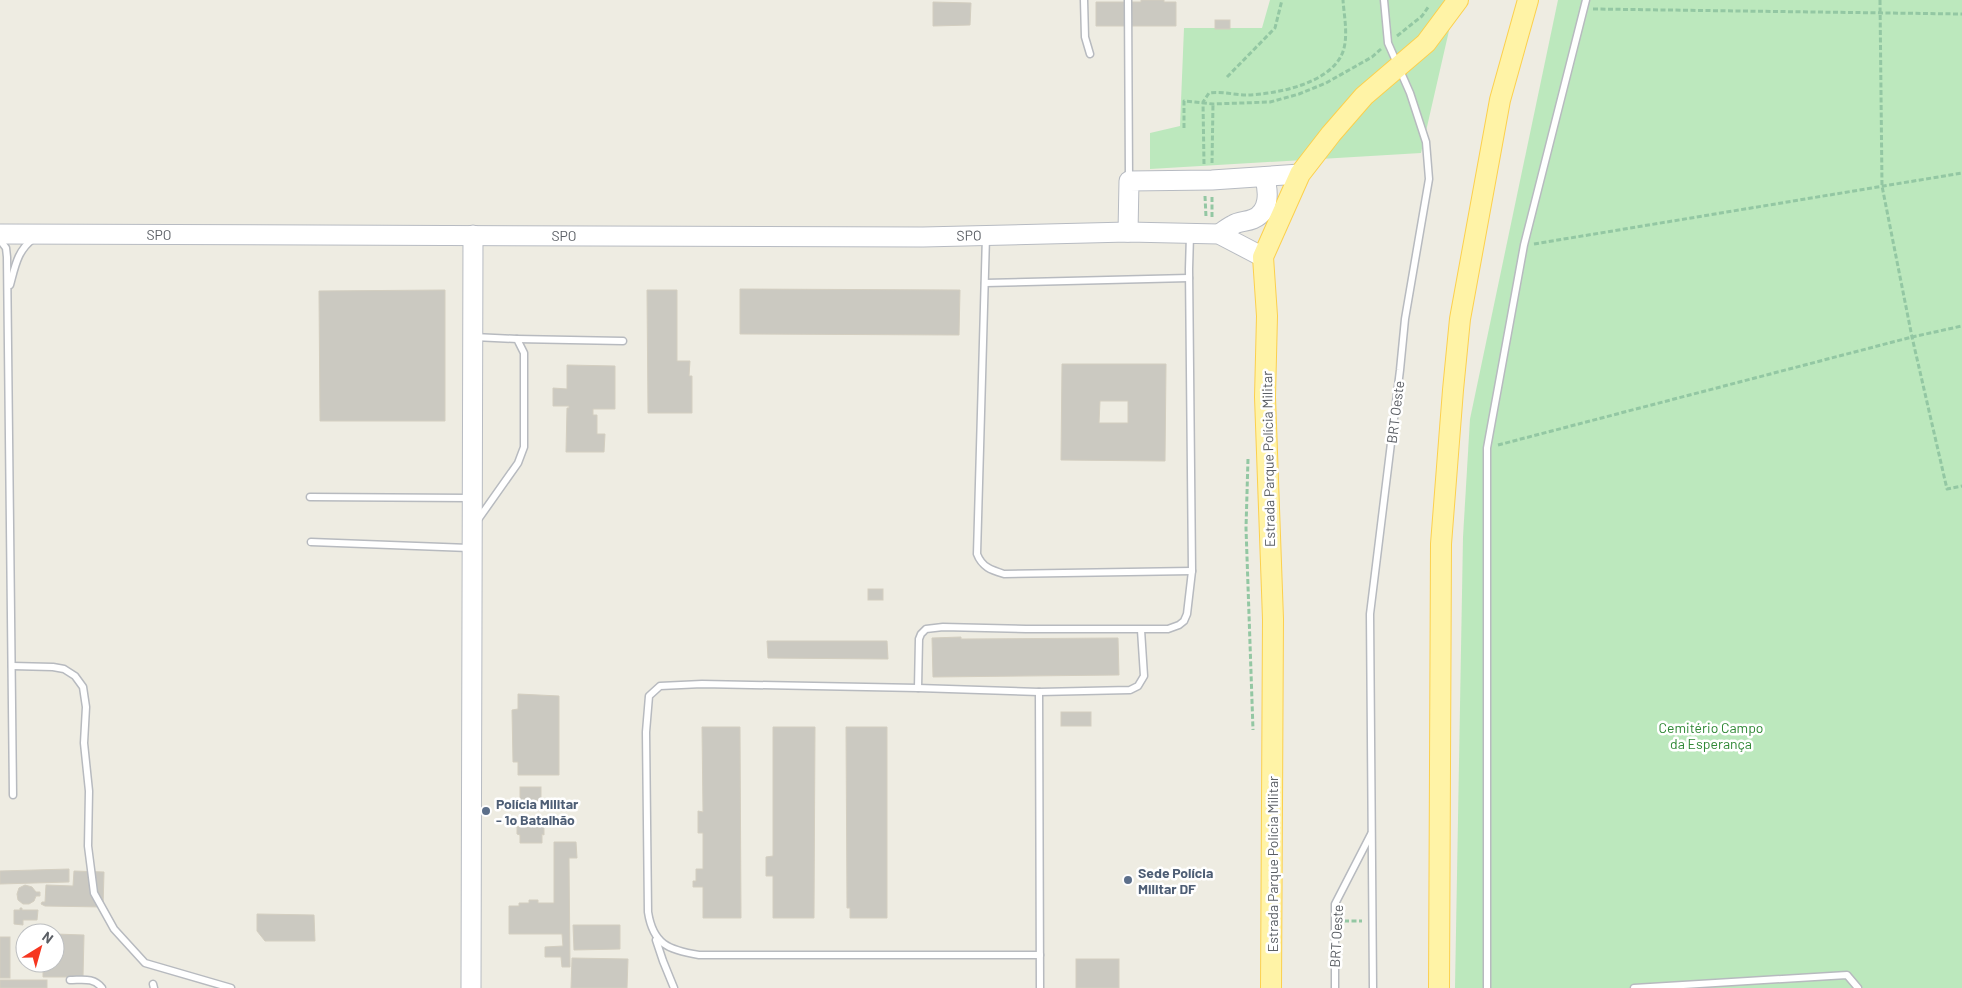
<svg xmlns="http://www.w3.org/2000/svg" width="1962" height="988" font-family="Barlow,sans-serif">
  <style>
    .green { fill: #bce8bd }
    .building { fill: #cbc9c1; stroke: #d3cec0; fill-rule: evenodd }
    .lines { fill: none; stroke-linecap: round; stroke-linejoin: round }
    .lane-casing { stroke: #b7babf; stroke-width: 9 }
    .secondary-casing { stroke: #b7bbc2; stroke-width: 21 }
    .primary-casing { stroke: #fcd04d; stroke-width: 22 }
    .path { stroke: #93c7a3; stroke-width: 3; stroke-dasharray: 5 2.5; stroke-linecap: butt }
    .lane { stroke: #fff; stroke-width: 6 }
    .secondary { stroke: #fff; stroke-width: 19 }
    .primary { stroke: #fff3a6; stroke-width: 20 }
    .service-dot { fill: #5c6f8a; stroke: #fff; stroke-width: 2 }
    .labels { text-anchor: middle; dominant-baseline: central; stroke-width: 5; stroke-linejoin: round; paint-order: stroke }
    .street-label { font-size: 14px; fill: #5a5e64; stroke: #fff }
    .park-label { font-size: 14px; fill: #2e8734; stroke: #fff }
    .service-label { font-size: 14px; font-weight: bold; fill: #4e5e75; stroke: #fff; text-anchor: start }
  </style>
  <rect width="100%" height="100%" fill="#eeece2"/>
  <!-- green -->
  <g class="green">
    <polygon points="1270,0 1456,0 1421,153 1150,169 1150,133 1180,126 1184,28 1262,28"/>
    <polygon points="1558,0 1962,0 1962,988 1455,988 1463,537 1470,419"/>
  </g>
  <!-- building -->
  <g class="building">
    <polygon points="1141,0 1164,0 1164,2 1176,2 1176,26 1096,26 1096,2 1141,2"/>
    <polygon points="933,2 971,3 970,25 933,26"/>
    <rect x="1215" y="20" width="15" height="9"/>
    <polygon points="740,289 960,290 959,335 740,334"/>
    <polygon points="445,290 445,421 320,421 319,291"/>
    <polygon points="647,290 677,290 677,361 690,361 689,376 692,376 692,413 648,413"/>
    <path d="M1062 364H1166L1165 461 1061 460ZM1100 401H1128V423H1099Z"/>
    <polygon points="567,365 615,366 615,409 593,409 593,415 597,415 597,434 605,434 604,452 566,452 567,408 569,408 569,406 553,406 553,388 567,389"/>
    <rect x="868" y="589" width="15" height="11"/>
    <polygon points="961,637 961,639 1118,638 1119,675 933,677 932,638"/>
    <polygon points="767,641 887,641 888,659 768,658"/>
    <polygon points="518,694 559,696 559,775 518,775 518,762 513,762 512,710 518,709"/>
    <rect x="1061" y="712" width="30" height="14"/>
    <polygon points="702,727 740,727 741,918 703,918 703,887 693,887 693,881 696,881 696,869 703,869 703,833 698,833 698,811 703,812"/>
    <polygon points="773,727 815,727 814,918 773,918 773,876 766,876 766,857 773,856"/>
    <polygon points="846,727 887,727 887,918 850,918 850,908 847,908"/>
    <rect x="520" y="787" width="21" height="16"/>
    <polygon points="520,826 542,826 544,828 544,835 542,834 542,843 520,843 520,835 517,834 517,827"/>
    <polygon points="554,842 576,842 577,858 569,858 570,967 562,967 561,957 545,957 545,947 563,946 562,934 509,934 509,906 519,906 519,903 529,903 529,900 538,900 538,903 554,903"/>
    <polygon points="69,869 69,882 0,884 0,871"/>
    <polygon points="74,871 104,872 103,907 45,906 41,904 42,902 45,902 46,885 73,886"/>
    <polygon points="25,885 32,887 36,892 40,892 40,896 36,896 34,901 29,904 23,904 18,900 17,894 19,888"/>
    <polygon points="20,908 22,908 22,910 38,910 37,920 23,920 23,925 14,924 14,910 20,910"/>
    <polygon points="257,914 314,915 315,941 265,941 257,931"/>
    <polygon points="573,925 620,925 620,949 574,950"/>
    <polygon points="55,934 84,935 83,977 43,977 43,963 55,963"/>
    <rect x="0" y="937" width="10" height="41"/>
    <polygon points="572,958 628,959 627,988 571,988"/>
    <rect x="1076" y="959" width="43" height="29"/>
    <rect x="0" y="980" width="47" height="8"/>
  </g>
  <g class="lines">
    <!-- lane casing -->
    <g class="lane-casing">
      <g id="lane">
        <polyline points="1084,0 1085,37 1090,54"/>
        <polyline points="1128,0 1129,180"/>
        <path d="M986 236 977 554C982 567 991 570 1004 574L1192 571"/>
        <polyline points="0,240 6,248 7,257 13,795"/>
        <polyline points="985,283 1189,278"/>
        <path d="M10 285C15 267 17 251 33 239"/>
        <polyline points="474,337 517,339 524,353 524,447 518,463 477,521"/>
        <polyline points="517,339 623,341"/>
        <polyline points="310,497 469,498"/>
        <polyline points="311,542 469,548"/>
        <polyline points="12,666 53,667 64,669 75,676 83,687 86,707 84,743 89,791 88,846 94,893 114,929 145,963 231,988"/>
        <polyline points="918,688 919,639 921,634 926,629 943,627 1026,629 1168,629 1179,625 1184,621 1187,614 1192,571 1189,269 1190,235"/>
        <polyline points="1039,692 1040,988"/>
        <polyline points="656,940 663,961 674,988"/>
        <path d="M1040 955H699C668 950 653 944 648 912L646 732 649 696 660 686 702 684 918 688 1039 692 1130 690 1138 686 1144 676 1141 630"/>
        <path d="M70 980C82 980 94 977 102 988"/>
        <polyline points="153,984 154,988"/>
        <polyline points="1335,988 1335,904 1371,834"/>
        <polyline points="1373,988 1370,614 1400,370 1405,319 1429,179 1426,142 1410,93 1388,43 1384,0"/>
        <polyline points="1487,988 1487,448 1524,245 1586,0"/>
        <polyline points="1634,988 1847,975 1858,988"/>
      </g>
    </g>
    <!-- secondary casing -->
    <g class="secondary-casing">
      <g id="secondary">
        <polyline points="1128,232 1129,181 1212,180 1300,174"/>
        <polyline points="0,234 923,237 1128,232 1219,234 1263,257"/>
        <path d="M1219 234C1224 231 1228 227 1233 225 1239 221 1246 222 1253 219 1270 212 1269 191 1264 177"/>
        <polyline points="471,988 473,235"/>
      </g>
    </g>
    <!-- primary casing -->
    <g class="primary-casing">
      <g id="primary">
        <polyline points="1271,988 1273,619 1265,397 1267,316 1263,257 1300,174 1331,134 1364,96 1426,43 1458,0"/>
        <polyline points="1439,988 1441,544 1453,390 1460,319 1500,100 1528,0"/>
      </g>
    </g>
    <!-- path -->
    <g class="path">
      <polyline points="1880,0 1882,186 1912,337 1947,489 1962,486"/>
      <polyline points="1593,9 1962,14"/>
      <polyline points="1397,36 1422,16 1429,6"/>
      <polyline points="1227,77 1275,28 1282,0"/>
      <polyline points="1184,128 1184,101 1213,104 1270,102 1299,94 1326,83 1372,57 1381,49"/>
      <polyline points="1212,163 1213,104"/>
      <path d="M1204 164 1203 102 1209 93C1222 91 1234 95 1247 95 1276 94 1329 84 1342 54 1349 38 1344 16 1343 0"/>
      <polyline points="1205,196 1206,217"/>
      <polyline points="1212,197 1212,218"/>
      <polyline points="1534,244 1962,173"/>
      <polyline points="1498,445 1912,337 1962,326"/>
      <polyline points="1248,459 1246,528 1253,730"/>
      <polyline points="1344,921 1362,921"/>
    </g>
    <!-- lane -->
    <use href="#lane" class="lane"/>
    <!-- secondary -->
    <use href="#secondary" class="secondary"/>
    <!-- primary -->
    <use href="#primary" class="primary"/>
  </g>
  <!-- markers -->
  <g class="service-dot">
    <circle cx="486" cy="811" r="5"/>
    <circle cx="1128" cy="880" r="5"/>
  </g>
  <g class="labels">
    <!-- street labels -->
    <g class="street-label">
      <text x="159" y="234">SPO</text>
      <text x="564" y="235">SPO</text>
      <text transform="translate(969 235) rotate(-1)">SPO</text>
      <text transform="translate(1395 412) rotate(-83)">BRT Oeste</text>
      <text transform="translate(1268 459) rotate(-91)">Estrada Parque Polícia Militar</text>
      <text transform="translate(1272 864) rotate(-90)">Estrada Parque Polícia Militar</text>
      <text transform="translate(1336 936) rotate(-87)">BRT Oeste</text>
    </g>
    <!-- park labels -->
    <g class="park-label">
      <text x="1711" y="727">Cemitério Campo<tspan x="1711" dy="16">da Esperança</tspan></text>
    </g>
    <!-- service labels -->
    <g class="service-label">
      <text x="496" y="803">Polícia Militar<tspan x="496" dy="16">- 1o Batalhão</tspan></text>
      <text x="1138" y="872">Sede Polícia<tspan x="1138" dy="16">Militar DF</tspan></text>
    </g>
  </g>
  <!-- north arrow -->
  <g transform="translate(40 948) rotate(37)"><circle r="24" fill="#ffffff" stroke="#bdbfc1"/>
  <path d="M0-4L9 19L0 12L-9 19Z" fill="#f63620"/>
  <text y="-8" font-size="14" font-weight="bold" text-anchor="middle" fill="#5a5e64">N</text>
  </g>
</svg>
